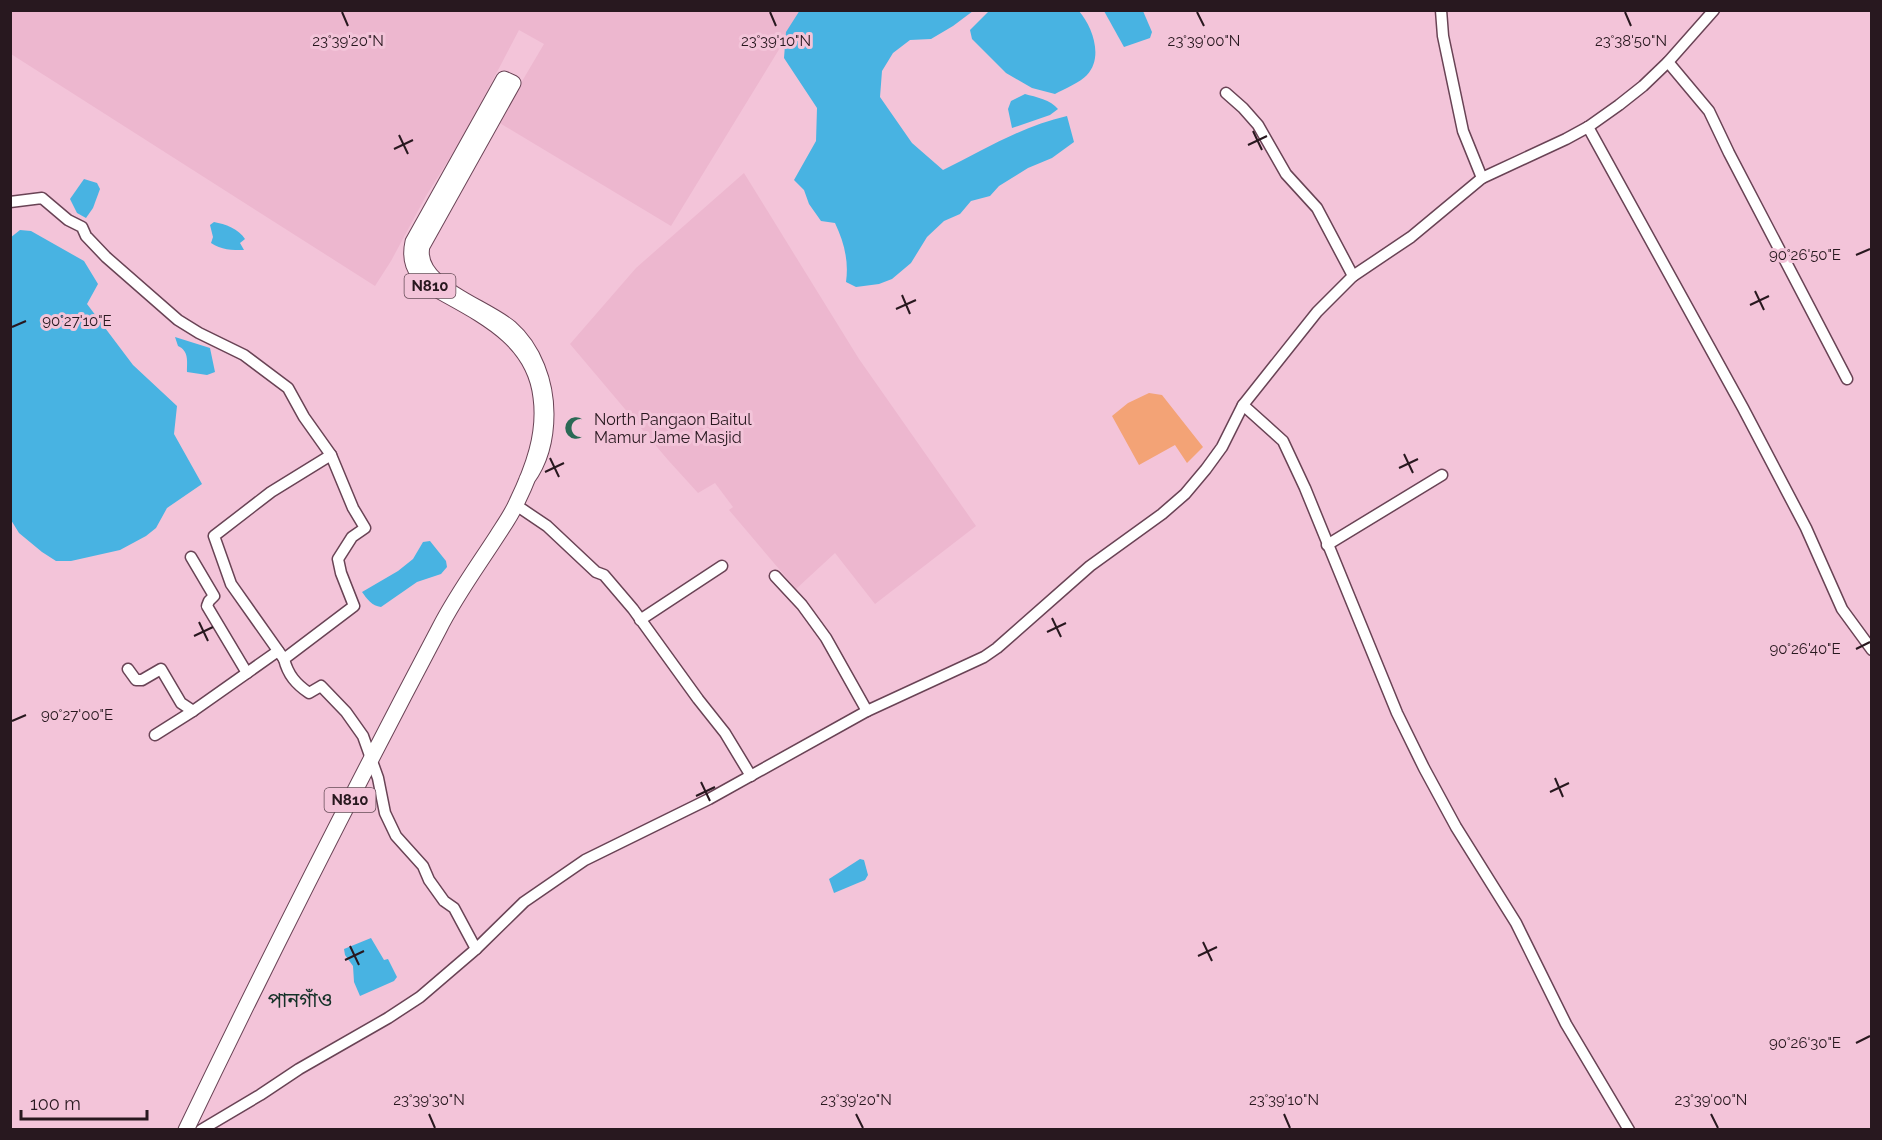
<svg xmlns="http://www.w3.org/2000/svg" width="1882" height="1140" font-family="Raleway,'Noto Sans Bengali',sans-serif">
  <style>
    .built { fill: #edb7cf }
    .green { fill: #f3a376 }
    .water { fill: #48b3e2 }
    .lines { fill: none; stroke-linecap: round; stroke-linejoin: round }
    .minor-casing { stroke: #694355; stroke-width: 13 }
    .highway-casing { stroke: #694355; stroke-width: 17 }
    .minor { stroke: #fff; stroke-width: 10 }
    .highway { stroke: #fff; stroke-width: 15 }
    .ticks { fill: none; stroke: #28181f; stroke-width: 2 }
    .labels { text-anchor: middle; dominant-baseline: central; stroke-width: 6; stroke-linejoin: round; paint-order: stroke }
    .shield { fill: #f3c4d9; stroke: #654c57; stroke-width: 1.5 }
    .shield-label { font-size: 15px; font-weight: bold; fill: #28181f }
    .poi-label { font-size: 16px; fill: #28181f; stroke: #f3c4d9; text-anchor: start }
    .quarter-label { font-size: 20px; fill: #143128; stroke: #f3c4d9 }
    .ticks-label { font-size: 15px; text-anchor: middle; fill: #28181f; stroke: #f3c4d9; stroke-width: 6; stroke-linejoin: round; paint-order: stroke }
  </style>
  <rect width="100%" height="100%" fill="#f3c4d9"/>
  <!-- built -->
  <g class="built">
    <polygon points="798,10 800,15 671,226 498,122 544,44 519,30 464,135 426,196 391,261 375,286 11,54 10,11"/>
    <polygon points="744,173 859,359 976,526 875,604 835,553 796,589 729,510 733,507 715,483 698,493 668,460 570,344 636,268"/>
  </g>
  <!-- green -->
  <polygon class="green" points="1149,393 1162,395 1203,447 1187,463 1175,445 1139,465 1112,416 1128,403"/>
  <!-- water -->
  <g class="water">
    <path d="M800 10 973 11 953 26 931 39 910 40 893 53 882 71 880 97 912 143 943 170C984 150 1022 126 1067 116L1074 142 1052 158 1028 168 999 186 990 196 971 201 960 214 944 221 927 237 911 263 892 279 879 284 856 287 846 282C849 261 844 242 835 223L821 221 809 204 804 190 794 180 816 141 817 108 784 58 786 32Z"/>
    <path d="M989 11H1079C1092 26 1104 57 1087 75 1081 82 1064 89 1055 94L1032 88 1006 73 972 39 970 30Z"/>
    <polygon points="1104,11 1143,11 1152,32 1150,38 1124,47"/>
    <path d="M1025 94C1036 97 1051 100 1058 109L1050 115 1012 128 1008 109 1011 101Z"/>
    <polygon points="84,179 97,183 100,189 93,208 86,218 77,213 70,199"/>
    <path d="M214 222C225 224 239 229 245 239L240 243 244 250C232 250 221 250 211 243L213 237 210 225Z"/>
    <polygon points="20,230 31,231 84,261 98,284 87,304 133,365 177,406 174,434 202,484 167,508 156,528 146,536 120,550 71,561 56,561 42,552 19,533 11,520 10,238"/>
    <path d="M175 337 210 348 215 372 207 375 187 372C187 361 189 351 178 346Z"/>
    <path d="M430 541 446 561 447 567 441 574 417 582 381 607C372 606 367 599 362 592L398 571 413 559 423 542Z"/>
    <polygon points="860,859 864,860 868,875 865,880 834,893 829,879"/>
    <polygon points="371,938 384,960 388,959 397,977 394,981 360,996 354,982 353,966 345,955 344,949"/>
  </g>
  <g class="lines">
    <!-- minor casing -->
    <g class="minor-casing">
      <g id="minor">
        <polyline points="1441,10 1443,36 1463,131 1482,178"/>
        <polyline points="1668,62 1709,111 1729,153 1847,379"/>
        <polyline points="1226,93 1243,108 1258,125 1286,174 1317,208 1353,276"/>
        <polyline points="1588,127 1743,408 1806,528 1842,609 1872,650"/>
        <path d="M10 202 42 198 68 220 82 227 86 236 106 257 178 320 199 333 244 355 288 388 304 417 331 455 353 508 365 528 352 537 338 559 341 573 354 606 284 659C288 675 296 684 309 693L321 686 346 712 363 736 378 778 385 813 396 836 423 866 429 880 444 901 454 908 476 949"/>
        <polyline points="1243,405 1283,441 1305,488 1397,713 1424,768 1456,827 1516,923 1566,1024 1629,1130"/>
        <polyline points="516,505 547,526 596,572 604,575 633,609 698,699 725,733 751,776"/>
        <polyline points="1327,545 1442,475"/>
        <polyline points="191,557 214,596 209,601 207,606 247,673"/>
        <polyline points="775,576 802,605 826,638 867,711"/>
        <polyline points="640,620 722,566"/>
        <polyline points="284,659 231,584 214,536 271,492 331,455"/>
        <polyline points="128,669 136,680 142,680 161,669 181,703 193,711 278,651"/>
        <polyline points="155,735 193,711"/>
        <polyline points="201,1130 260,1095 299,1069 388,1018 420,997 476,949 524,902 585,860 709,799 867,711 984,657 997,648 1090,566 1162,514 1185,494 1206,469 1222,447 1243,405 1317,312 1353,276 1411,237 1482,178 1566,139 1588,127 1619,105 1643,86 1668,62 1714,10"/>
      </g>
    </g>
    <!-- highway casing -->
    <g class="highway-casing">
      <path id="highway" d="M186 1130C267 961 352 794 439 629 455 597 477 567 497 536 504 525 512 514 517 502 533 469 546 434 541 397 534 335 475 312 427 284 414 271 409 260 413 242L504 79 513 83 422 246C413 286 485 306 510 328 534 349 546 383 546 414 546 438 541 460 527 479"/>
    </g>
    <!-- minor -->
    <use href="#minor" class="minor"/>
    <!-- highway -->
    <use href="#highway" class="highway"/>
  </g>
  <!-- ticks -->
  <path class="ticks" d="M342 12 348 26M770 12 776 26M1197 12 1204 26M1625 12 1631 26M1253 131 1262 150M399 135 408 154M1248 145 1267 136M394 149 413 140M1856 255 1870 249M1755 291 1764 310M902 295 910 314M1750 305 1769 296M896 309 916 300M12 327 26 321M1404 454 1413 473M550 458 559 477M1399 468 1418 459M545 472 564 463M1052 618 1061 637M199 622 208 641M1047 632 1066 623M194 636 213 627M1856 649 1870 642M12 721 26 715M1555 778 1563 797M701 782 710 801M1550 792 1569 783M696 796 715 787M1203 942 1212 961M350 946 359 965M1198 956 1217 947M345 960 364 951M1856 1043 1870 1036M429 1114 435 1128M856 1114 863 1128M1284 1114 1290 1128M1711 1114 1718 1128"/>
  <!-- icons -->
  <defs>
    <g id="mosque-bare" transform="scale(1.8)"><path d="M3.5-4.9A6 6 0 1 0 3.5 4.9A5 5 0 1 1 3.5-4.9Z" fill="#2a6955" stroke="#f3c4d9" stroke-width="2.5" paint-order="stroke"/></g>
  </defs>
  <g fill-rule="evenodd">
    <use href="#mosque-bare" x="576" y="428"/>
  </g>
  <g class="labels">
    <!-- shield labels -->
    <g class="shield">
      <rect x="404.5" y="274" width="51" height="24" rx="4.5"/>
      <rect x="324.5" y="788" width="51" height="24" rx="4.5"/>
    </g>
    <g class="shield-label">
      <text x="430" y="286">N810</text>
      <text x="350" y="800">N810</text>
    </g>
    <!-- poi labels -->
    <g class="poi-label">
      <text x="594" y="419">North Pangaon Baitul<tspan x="594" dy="18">Mamur Jame Masjid</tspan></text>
    </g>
    <!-- quarter labels -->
    <g class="quarter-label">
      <text x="300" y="1000">পানগাঁও</text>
    </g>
  </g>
  <g class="ticks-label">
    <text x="348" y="46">23°39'20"N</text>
    <text x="1631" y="46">23°38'50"N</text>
    <text x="776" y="46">23°39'10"N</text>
    <text x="1204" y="46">23°39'00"N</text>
    <text x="1805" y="260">90°26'50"E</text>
    <text x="77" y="326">90°27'10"E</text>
    <text x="1805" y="654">90°26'40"E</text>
    <text x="77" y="720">90°27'00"E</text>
    <text x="1805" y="1048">90°26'30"E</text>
    <text x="429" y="1105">23°39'30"N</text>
    <text x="1284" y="1105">23°39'10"N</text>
    <text x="1711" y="1105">23°39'00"N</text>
    <text x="856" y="1105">23°39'20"N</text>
  </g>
  <!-- border -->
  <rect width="1882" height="1140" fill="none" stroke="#28181f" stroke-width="24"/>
  <!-- scale -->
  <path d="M21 1110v9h126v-9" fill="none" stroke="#28181f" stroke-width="3"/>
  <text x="30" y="1110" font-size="18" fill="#28181f" stroke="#f3c4d9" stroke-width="4.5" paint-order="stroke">100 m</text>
</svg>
